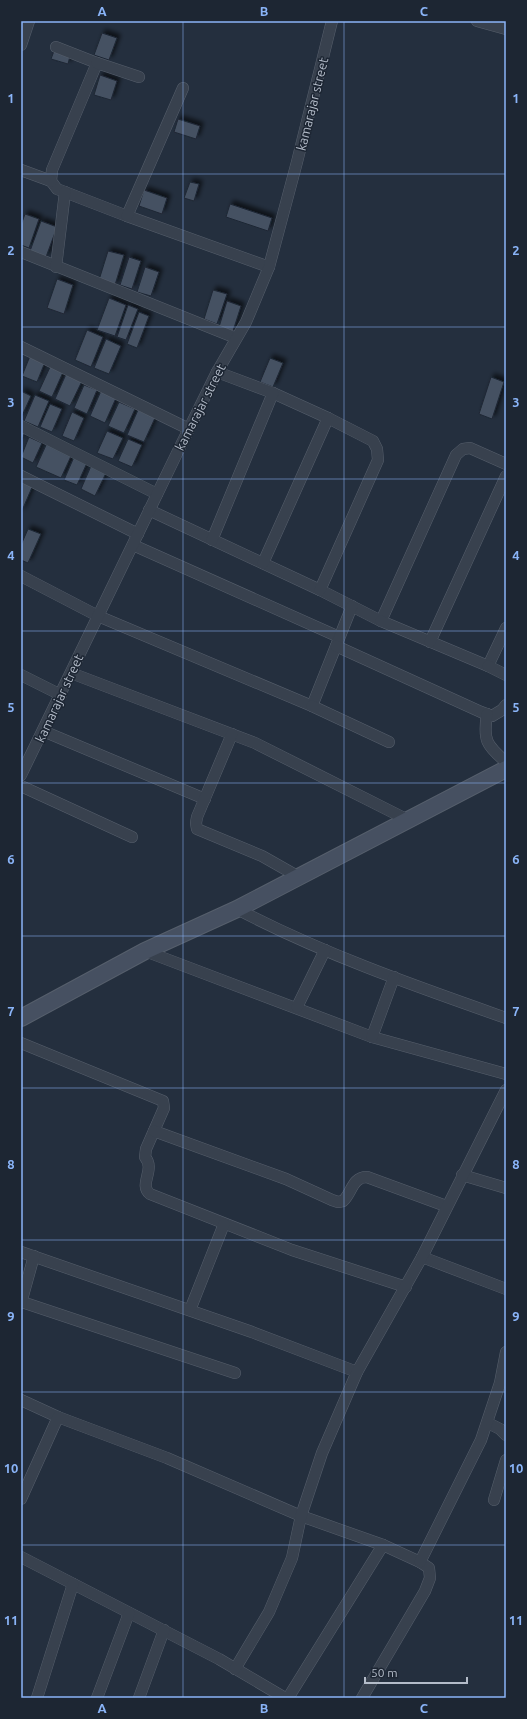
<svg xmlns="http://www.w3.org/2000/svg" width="527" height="1719" font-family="Ubuntu,sans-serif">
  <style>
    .building { fill: #455162; stroke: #1f2835; filter: url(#shadow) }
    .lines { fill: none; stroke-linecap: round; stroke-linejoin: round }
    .minor-casing { stroke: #565f6c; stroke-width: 12 }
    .secondary-casing { stroke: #565f6c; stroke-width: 18 }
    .minor { stroke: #38414e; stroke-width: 11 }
    .secondary { stroke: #465061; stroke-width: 16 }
    .grid { fill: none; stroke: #8ab4f8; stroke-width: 1; stroke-opacity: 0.55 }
    .labels { text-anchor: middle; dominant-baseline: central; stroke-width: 3; stroke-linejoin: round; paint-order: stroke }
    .street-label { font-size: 13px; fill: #b4bcc9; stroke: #1d2633 }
    .neatline { fill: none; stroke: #8ab4f8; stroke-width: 1.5 }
    .grid-label { font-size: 13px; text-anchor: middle; font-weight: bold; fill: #8ab4f8 }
  </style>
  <defs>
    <filter id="shadow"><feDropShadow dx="3.5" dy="-3.5" stdDeviation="2" flood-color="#0009"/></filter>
  </defs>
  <rect width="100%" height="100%" fill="#242f3e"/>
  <!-- building -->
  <g class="building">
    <polygon points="102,33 117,38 109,60 94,55"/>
    <polygon points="54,51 70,56 68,64 51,59"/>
    <polygon points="100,75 117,81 111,100 94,95"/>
    <polygon points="178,119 200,126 196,139 174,132"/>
    <polygon points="190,182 199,184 194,201 184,198"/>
    <polygon points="144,190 167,198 162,214 139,206"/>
    <polygon points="230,204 272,218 268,231 226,217"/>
    <polygon points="25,214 39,219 29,248 21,245 21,225"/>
    <polygon points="41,221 57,227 46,257 30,251"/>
    <polygon points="108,251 124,255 115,285 99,280"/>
    <polygon points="129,257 141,261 132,289 120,285"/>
    <polygon points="145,267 159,272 151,296 137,292"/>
    <polygon points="57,279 73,285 64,314 47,308"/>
    <polygon points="213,290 227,294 217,324 204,319"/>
    <polygon points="109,298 126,305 115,336 97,330"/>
    <polygon points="227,301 241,306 233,331 219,327"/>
    <polygon points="128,305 138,309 126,340 117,337"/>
    <polygon points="139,312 149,316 137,348 127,344"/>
    <polygon points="87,330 103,337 91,367 75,360"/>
    <polygon points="106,339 121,346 109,374 94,368"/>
    <polygon points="30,356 45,362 37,382 22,376"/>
    <polygon points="270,358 283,363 273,387 260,382"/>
    <polygon points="51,365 64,370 52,397 39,391"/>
    <polygon points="67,372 83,379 70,406 55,399"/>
    <polygon points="491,377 504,382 492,419 479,414"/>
    <polygon points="84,385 97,390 87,414 74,408"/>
    <polygon points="21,391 31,396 21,418"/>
    <polygon points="101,391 116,398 105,423 90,416"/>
    <polygon points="35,395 49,401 38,427 24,421"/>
    <polygon points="119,402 135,409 124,433 108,426"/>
    <polygon points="50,404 62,409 52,432 40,427"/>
    <polygon points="138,410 155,418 144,442 127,435"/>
    <polygon points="72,412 84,418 74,441 62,436"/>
    <polygon points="21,430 25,432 21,442"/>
    <polygon points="107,431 123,438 113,459 97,453"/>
    <polygon points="29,437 42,443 33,463 21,457"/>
    <polygon points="128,439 142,445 132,467 118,461"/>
    <polygon points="47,443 72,454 61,478 36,467"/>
    <polygon points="74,457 87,463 77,485 64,480"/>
    <polygon points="91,466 106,473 95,496 81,489"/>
    <polygon points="21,480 33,485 21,513"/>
    <polygon points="28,529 41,534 28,563 21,560 21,545"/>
  </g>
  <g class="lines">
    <!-- minor casing -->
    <g class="minor-casing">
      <g id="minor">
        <polyline points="477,21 506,29"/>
        <polyline points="21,45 29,21"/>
        <polyline points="56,47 97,63 52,170 51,181 57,189 127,216 269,267"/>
        <polyline points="97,63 139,77"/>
        <polyline points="21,170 51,181"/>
        <polyline points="127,216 183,88"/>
        <polyline points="21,252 236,338"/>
        <polyline points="56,267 65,192"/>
        <polyline points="21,347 189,429"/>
        <polyline points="273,393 328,418"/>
        <polyline points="21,426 157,494"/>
        <polyline points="21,476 138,534"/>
        <polyline points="149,510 320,590 381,621 456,455 463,449 470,448 506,464"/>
        <polyline points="212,540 273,393 217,372"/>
        <polyline points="133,545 339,637"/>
        <polyline points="263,563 328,418 373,441 377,449 378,460 320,590"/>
        <polyline points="21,576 98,616 312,706 352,606"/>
        <polyline points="381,621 488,666 506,628"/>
        <polyline points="430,642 506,476"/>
        <polyline points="336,646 481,712 492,716 502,710 506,705"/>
        <polyline points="488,666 506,675"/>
        <polyline points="71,673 255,743 408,820"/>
        <polyline points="21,675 61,695"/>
        <polyline points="312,706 389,742"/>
        <path d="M487 714C483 740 486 745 506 762"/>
        <polyline points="43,731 205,799"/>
        <polyline points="232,734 197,817 196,823 197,829 262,856 299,877"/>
        <polyline points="21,775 180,447 217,372 246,322 269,267 297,162 332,21"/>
        <polyline points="21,786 132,837"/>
        <path d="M237 909C323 954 415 986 506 1018"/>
        <polyline points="145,951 372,1037 506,1074"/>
        <polyline points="297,1007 325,950"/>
        <polyline points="372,1037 394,977"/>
        <path d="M21 1043 163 1101 164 1108 146 1149 145 1157C156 1170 138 1184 150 1194L292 1250 406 1287"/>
        <path d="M154 1131 286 1179 332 1200 338 1202 343 1201C352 1193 352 1177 367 1177L446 1206"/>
        <polyline points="462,1175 506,1188"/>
        <polyline points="21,1252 252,1332 357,1372"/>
        <polyline points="422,1257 506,1289"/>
        <polyline points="22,1302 235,1373"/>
        <polyline points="21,1303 34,1256"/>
        <polyline points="190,1310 224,1224"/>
        <polyline points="21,1400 58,1417"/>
        <polyline points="488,1423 500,1429 506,1435"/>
        <polyline points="21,1499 58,1417 167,1458 301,1516 383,1545 420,1562 429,1568 430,1578 425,1591 362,1698"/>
        <polyline points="494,1500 506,1460"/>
        <polyline points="21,1557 219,1659 285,1698"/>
        <polyline points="420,1562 481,1440 500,1383 506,1352"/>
        <polyline points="235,1669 269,1612 292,1558 301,1516 322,1453 357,1372 422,1257 506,1090"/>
        <polyline points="37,1698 73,1584"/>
        <polyline points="97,1698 129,1613"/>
        <polyline points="139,1698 164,1630"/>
        <polyline points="288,1698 383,1545"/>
      </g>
    </g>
    <!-- secondary casing -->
    <g class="secondary-casing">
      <polyline id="secondary" points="21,1018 145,951 237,909 506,769"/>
    </g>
    <!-- minor -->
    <use href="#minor" class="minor"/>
    <!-- secondary -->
    <use href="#secondary" class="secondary"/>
  </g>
  <!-- grid -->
  <path class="grid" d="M183 21V1698M344 21V1698M21 174H506M21 327H506M21 479H506M21 631H506M21 783H506M21 936H506M21 1088H506M21 1240H506M21 1392H506M21 1545H506"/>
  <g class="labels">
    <!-- street labels -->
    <g class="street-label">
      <text transform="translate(312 104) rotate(-76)">kamarajar street</text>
      <text transform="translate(200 407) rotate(-63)">kamarajar street</text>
      <text transform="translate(59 698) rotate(-65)">kamarajar street</text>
    </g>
  </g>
  <!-- border -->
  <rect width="527" height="1719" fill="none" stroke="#1d2633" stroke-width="44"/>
  <!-- scale -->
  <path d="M365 1677v6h102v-6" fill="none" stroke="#b4bcc9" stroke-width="2"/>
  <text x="371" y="1677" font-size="12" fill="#b4bcc9" stroke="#1d2633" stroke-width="3" paint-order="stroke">50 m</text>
  <rect x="22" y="22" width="483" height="1675" class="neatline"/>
  <g class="grid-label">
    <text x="102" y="16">A</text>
    <text x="264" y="16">B</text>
    <text x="424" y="16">C</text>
    <text x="11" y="103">1</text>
    <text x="516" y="103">1</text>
    <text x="11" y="255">2</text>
    <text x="516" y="255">2</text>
    <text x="11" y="407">3</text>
    <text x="516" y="407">3</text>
    <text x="11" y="560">4</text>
    <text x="516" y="560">4</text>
    <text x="11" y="712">5</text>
    <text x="516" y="712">5</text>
    <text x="11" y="864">6</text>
    <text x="516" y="864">6</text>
    <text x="11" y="1016">7</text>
    <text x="516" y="1016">7</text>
    <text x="11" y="1169">8</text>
    <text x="516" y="1169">8</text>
    <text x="11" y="1321">9</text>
    <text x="516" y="1321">9</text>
    <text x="11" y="1473">10</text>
    <text x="516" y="1473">10</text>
    <text x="11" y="1625">11</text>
    <text x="516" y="1625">11</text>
    <text x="102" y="1713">A</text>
    <text x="264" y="1713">B</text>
    <text x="424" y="1713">C</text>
  </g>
</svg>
